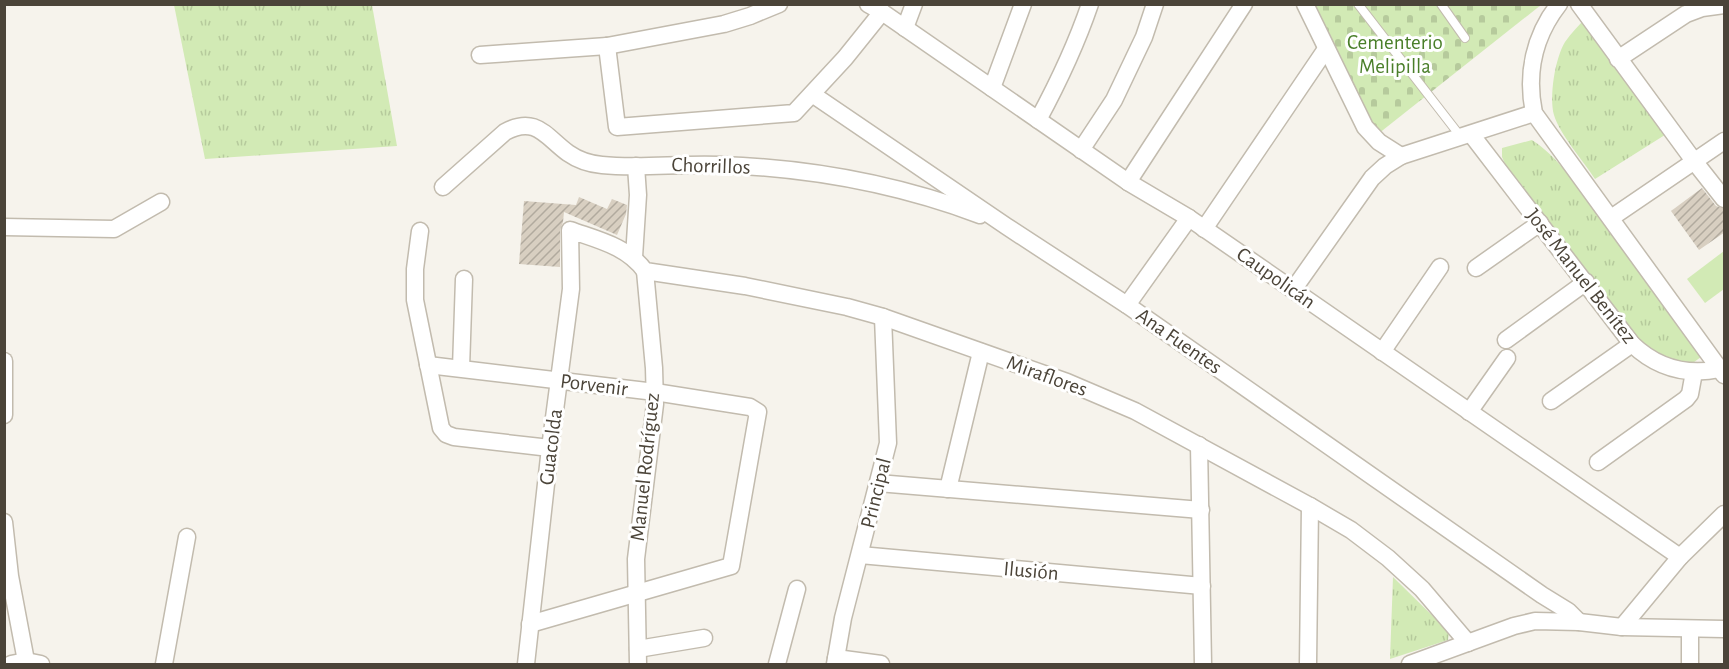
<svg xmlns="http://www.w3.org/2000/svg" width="1729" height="669" font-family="'Alegreya Sans',sans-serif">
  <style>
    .grass { fill: url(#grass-tufts) }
    .cemetery { fill: url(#cemetery-stones) }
    .garden { fill: #d2eab5 }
    .building { fill: url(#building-hatch) }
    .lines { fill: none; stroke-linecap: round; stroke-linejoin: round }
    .lane-casing { stroke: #c2bbae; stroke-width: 10 }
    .street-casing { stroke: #c2bbae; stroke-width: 19 }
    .lane { stroke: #fff; stroke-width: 8 }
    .street { stroke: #fff; stroke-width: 16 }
    .labels { text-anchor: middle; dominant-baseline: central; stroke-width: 6; stroke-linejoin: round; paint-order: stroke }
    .park-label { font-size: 21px; fill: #4a7f2a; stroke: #fff }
    .street-label { font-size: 21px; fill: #4b4439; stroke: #fff }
  </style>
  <defs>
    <pattern id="grass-tufts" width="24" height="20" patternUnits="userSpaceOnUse" patternTransform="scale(1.5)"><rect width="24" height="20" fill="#d2eab5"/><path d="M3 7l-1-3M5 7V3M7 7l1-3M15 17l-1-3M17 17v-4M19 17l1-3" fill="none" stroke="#b6ca9c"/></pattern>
    <pattern id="cemetery-stones" width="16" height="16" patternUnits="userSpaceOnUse" patternTransform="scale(1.5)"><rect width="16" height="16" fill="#d2eab5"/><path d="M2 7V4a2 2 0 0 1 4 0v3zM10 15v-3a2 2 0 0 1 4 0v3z" fill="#b6ca9c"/></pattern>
    <pattern id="building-hatch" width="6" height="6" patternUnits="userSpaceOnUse" patternTransform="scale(1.5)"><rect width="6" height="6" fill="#d8cfc1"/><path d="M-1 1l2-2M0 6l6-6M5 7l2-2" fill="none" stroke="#b1aa9e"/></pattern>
  </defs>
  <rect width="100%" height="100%" fill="#f6f3ec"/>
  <!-- grass -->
  <g class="grass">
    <polygon points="174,5 372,5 397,146 205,159"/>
    <path d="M1587 17 1668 133 1595 179C1584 162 1559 133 1554 115 1549 97 1555 58 1565 42 1571 33 1579 25 1587 17Z"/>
    <path d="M1532 140C1558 157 1575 183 1593 208 1631 257 1666 307 1701 357L1690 365 1660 357 1643 344 1598 292 1506 166 1502 157V148Z"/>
    <polygon points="1393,577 1449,632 1448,640 1390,659"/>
  </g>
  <!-- cemetery -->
  <polygon class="cemetery" points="1315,5 1541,5 1378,134"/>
  <!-- garden -->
  <polygon class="garden" points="1724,251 1724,289 1705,303 1687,279"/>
  <!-- building -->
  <g class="building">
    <polygon points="1702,188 1716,206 1725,209 1725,232 1699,250 1671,211"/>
    <polygon points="579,197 607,209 612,199 627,205 626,214 617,235 564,212 563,222 560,230 560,267 519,264 524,201 576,205"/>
  </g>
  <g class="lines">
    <!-- lane casing -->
    <g class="lane-casing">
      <g id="lane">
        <polyline points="1358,4 1461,137"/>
        <polyline points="1441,4 1465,38"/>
      </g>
    </g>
    <!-- street casing -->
    <g class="street-casing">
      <g id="street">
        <polyline points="868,4 882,12 1128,182 1189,218 1680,557"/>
        <polyline points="1305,4 1365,127 1379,142 1401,156"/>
        <path d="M1559 4C1534 36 1526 74 1534 113L1724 375"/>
        <polyline points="1579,4 1694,161 1724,199"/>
        <polyline points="905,28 914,4"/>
        <polyline points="607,46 617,127 794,113 845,58 882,12"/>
        <polyline points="480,55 607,46 724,24 750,16 779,4"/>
        <polyline points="1618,59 1686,14 1702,8 1724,5"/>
        <polyline points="992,88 1023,4"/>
        <polyline points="812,94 1006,226 1127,305 1542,595 1568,611 1579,622"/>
        <path d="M1038 120C1058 83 1076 45 1090 4"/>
        <path d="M1471 134 1632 344C1657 368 1686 376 1720 369"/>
        <polyline points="1081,150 1114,100 1144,37 1155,4"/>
        <polyline points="1128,182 1244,4"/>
        <path d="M443 187 505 132C536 115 546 137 568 153 578 160 590 164 602 165 641 169 681 163 721 165 809 168 897 184 980 215"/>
        <polyline points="1611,218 1724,141"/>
        <polyline points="4,227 114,229 161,202"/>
        <polyline points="1204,229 1326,49"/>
        <polyline points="420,231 415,269 415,300 441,428 446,434 454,437 550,448"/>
        <polyline points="634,257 638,195 636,166"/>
        <polyline points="1476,268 1540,223"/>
        <polyline points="1293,290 1372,178 1385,166 1401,156 1534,113"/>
        <polyline points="1127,305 1189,218"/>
        <polyline points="1506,340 1586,282"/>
        <polyline points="1382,352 1440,267"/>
        <polyline points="4,361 4,415"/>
        <polyline points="428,365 655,392 750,407 758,412 731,566 530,624"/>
        <polyline points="461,368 464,279"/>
        <polyline points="1551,401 1632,344"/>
        <polyline points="1469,412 1507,358"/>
        <polyline points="1199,445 1203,664"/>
        <polyline points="1598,462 1686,399 1690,394 1694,372"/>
        <polyline points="878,483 1201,510"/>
        <polyline points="948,489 981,352"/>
        <polyline points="4,522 10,576 26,661"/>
        <polyline points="860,555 1202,586"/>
        <polyline points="1622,627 1680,557 1724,514"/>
        <polyline points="638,649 704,638"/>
        <polyline points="836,658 881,664"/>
        <polyline points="11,664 26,661 41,664"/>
        <polyline points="164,664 187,537"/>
        <path d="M526 664 550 448 571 289 570 230C598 240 627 246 645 271L745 286 847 307 883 317 1067 382 1135 411 1310 506 1351 530 1388 558 1422 589 1468 643"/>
        <polyline points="638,664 636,559 655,404 654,368 645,271"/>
        <polyline points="777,664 797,589"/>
        <polyline points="835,664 843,618 888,443 883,317"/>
        <polyline points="1308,664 1310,506"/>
        <polyline points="1410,664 1514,626 1535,621 1579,622 1622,627 1724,629"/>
        <polyline points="1690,664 1690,629"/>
      </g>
    </g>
    <!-- lane -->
    <use href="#lane" class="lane"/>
    <!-- street -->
    <use href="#street" class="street"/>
  </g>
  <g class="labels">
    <!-- park labels -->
    <g class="park-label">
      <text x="1395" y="42">Cementerio<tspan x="1395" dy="24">Melipilla</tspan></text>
    </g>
    <!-- street labels -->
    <g class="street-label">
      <text transform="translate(711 166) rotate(2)">Chorrillos</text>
      <text transform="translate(1581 276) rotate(52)">José Manuel Benítez</text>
      <text transform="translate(1276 278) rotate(35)">Caupolicán</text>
      <text transform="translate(1179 341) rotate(35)">Ana Fuentes</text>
      <text transform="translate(1047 376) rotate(20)">Miraflores</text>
      <text transform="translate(594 385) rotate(7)">Porvenir</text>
      <text transform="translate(551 447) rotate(-83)">Guacolda</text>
      <text transform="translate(645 467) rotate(-84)">Manuel Rodríguez</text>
      <text transform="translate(876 493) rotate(-76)">Principal</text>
      <text transform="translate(1031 571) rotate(5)">Ilusión</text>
    </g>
  </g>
  <!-- border -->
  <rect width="1729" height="669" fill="none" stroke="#4b4439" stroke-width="12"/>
</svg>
